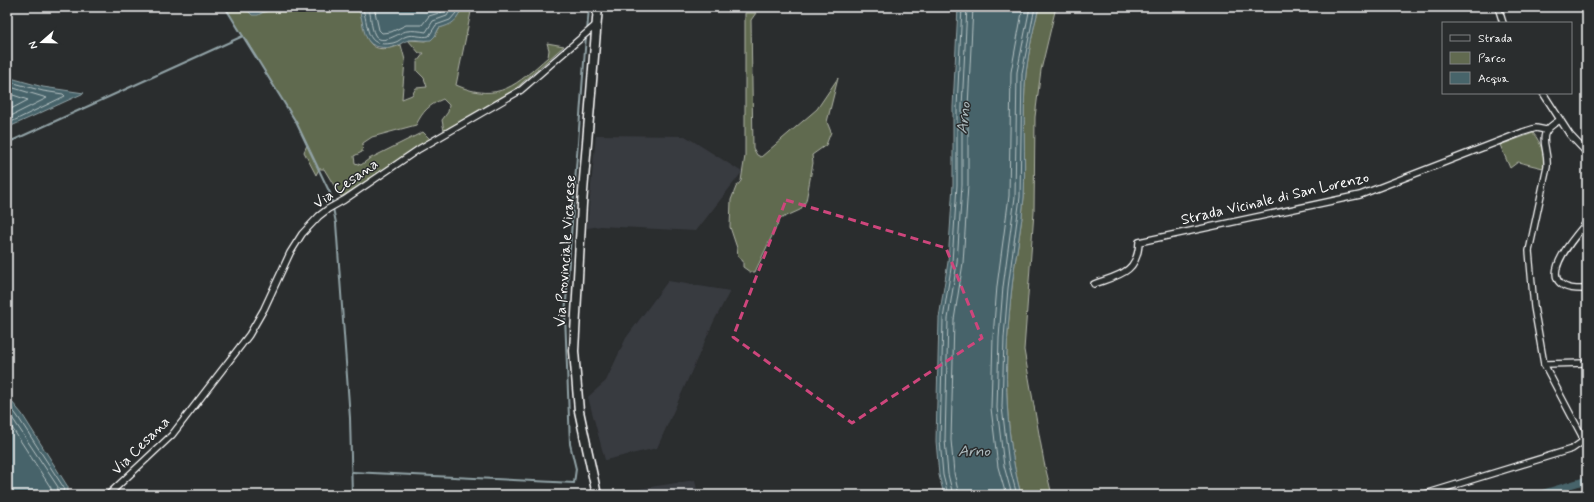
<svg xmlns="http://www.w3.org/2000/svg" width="1594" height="502" font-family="Mynerve,sans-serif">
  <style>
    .built { fill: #393b41 }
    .green { fill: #616a50; stroke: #b0b4a8 }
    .water { fill: #47646a; stroke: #91a2a6 }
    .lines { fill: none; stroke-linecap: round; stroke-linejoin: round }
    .shore { stroke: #b5c1c3; stroke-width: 1 }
    .stream { stroke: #91a2a6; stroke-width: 2 }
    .canal { stroke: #47646a; stroke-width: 7 }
    .minor-casing { stroke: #fff; stroke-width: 8 }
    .secondary-casing { stroke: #fff; stroke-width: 11 }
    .minor { stroke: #2a2d2e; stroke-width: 5.5 }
    .secondary { stroke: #2a2d2e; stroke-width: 8 }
    .marked { fill: none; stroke: #ce467c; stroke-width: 3; stroke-dasharray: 8 5; stroke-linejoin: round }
    .labels { text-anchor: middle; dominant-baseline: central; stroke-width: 3; stroke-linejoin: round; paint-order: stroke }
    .street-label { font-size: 15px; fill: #fff; stroke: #2a2d2e }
    .water-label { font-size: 16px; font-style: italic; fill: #acb9bc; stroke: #2a2d2e }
  </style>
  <rect width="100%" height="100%" fill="#2a2d2e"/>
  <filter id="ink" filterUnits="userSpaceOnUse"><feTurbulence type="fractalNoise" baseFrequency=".025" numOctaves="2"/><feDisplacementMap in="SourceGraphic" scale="8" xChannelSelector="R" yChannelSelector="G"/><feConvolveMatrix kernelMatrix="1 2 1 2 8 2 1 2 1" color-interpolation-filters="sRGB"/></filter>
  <g filter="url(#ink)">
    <!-- built -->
    <g class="built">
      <polygon points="596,135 685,136 742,172 696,231 601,226 587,228"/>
      <polygon points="668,281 730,291 714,321 657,448 605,460 588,397 606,381 626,338"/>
      <polygon points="695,480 698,495 633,495 632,490"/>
    </g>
    <!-- green -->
    <g class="green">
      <path d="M225 7H244L246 11 265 12 273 7H358C368 31 361 59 401 45L405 60 402 99 412 95 416 88 427 87 424 78 417 71V62L424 53H419L408 40 425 41 435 36 439 28C449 25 459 19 461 7H472L456 85C499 104 517 84 548 57L549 50 547 43 564 46 514 90 444 131 442 120 448 112 449 105 443 99C429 105 423 111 416 125L372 137 363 143 362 152 354 156 355 163 361 165 369 159 423 132 431 140 341 197 324 169H319L316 175 304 152 307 145 296 122Z"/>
      <path d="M1039 7H1056L1041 70 1035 117 1034 212 1024 350 1044 462 1052 495H1021C1003 427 1004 357 1012 287 1015 257 1022 227 1024 197 1026 156 1022 114 1026 73 1029 50 1033 29 1039 7Z"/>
      <polygon points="745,13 756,13 751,20 753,148 757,155 761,157 817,109 838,78 827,122 831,132 826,145 812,155 813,163 806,201 800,210 780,219 755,272 750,272 743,267 743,261 738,257 737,248 730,227 731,200 736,187 741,181 745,156"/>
      <path d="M1533 133C1541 142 1546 156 1543 168L1518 162 1510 168 1500 145Z"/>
    </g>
    <!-- water -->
    <g class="water">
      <polygon points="244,7 273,7 258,15 252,15"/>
      <path d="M358 7H461C459 21 451 25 439 28L435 36 431 40C424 41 417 39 409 40 403 41 399 46 393 47 359 51 367 29 358 7Z"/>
      <path d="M958 7H1039C1033 29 1029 50 1026 73 1022 114 1026 156 1024 197 1022 227 1015 257 1012 287 1004 357 1003 427 1021 495H944L939 475 936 441 939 318 948 262 953 184V107Z"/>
      <polygon points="7,77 43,87 84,93 7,128"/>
      <polygon points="7,396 22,414 68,487 68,491 64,495 7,495"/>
    </g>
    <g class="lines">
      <!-- shore -->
      <g class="shore">
        <path d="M362 7C370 25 363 49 393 43 399 42 402 37 407 36 414 34 422 38 429 36L436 25 450 20 456 13 457 7"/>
        <path d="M368 7C372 16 370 26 375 35 382 47 399 32 407 31 413 30 420 31 426 32L433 21 447 16 452 7"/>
        <polyline points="374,7 379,30 382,33 391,32 406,25 422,25 429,16 442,12 446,7"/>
        <polyline points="7,81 43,91 63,94 65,96 7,124"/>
        <polyline points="7,86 47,98 7,118"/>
        <polyline points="7,93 28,100 7,111"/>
        <polyline points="7,402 18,417 64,488 62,495"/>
        <polyline points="7,410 58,487 57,495"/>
        <polyline points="7,420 51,488 51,495"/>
        <polyline points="948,495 943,475 940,440 943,319 952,262 957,185 957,107 962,7"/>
        <polyline points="953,495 948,474 945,440 948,319 957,263 962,185 962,107 967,7"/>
        <polyline points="959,495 954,473 951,440 954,320 963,263 968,185 968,107 973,7"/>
        <polyline points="1006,495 998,467 991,408 993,337 997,286 1009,196 1011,72 1023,7"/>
        <polyline points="1012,495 1004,466 997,408 999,338 1003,287 1015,197 1017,72 1030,7"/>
        <polyline points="1017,495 1009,465 1002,407 1004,338 1008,288 1020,197 1022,73 1035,7"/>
      </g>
      <!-- stream -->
      <g class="stream">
        <polyline points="225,7 296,122 330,193 336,223 350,418 352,495"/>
        <polyline points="587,32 589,7"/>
        <polyline points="7,143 243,36"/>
        <polyline points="352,472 574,483 576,469 570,444 565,315 586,36"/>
      </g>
      <!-- canal -->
      <polyline class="canal" points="1537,495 1587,480"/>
      <!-- minor casing -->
      <g class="minor-casing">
        <g id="minor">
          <polyline points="1498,7 1503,23"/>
          <polyline points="1543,93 1570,135 1587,153"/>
          <path d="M1587 222C1578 233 1545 269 1560 283 1567 290 1579 289 1587 289"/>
          <path d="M1094 284C1119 275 1138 273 1139 242L1360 195 1523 132 1536 128 1546 130"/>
          <polyline points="1544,364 1587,363"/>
          <polyline points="108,495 172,435 249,335 264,309 290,253 302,234 319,216 328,209 344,200 419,149 521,90 597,24"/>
          <path d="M1422 495 1572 449 1582 442V436L1544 364 1534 307 1529 251 1547 167C1549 144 1533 135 1560 120"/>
        </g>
      </g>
      <!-- secondary casing -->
      <g class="secondary-casing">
        <polyline id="secondary" points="597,495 579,411 574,351 582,204 598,7"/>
      </g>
      <!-- minor -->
      <use href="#minor" class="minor"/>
      <!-- secondary -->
      <use href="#secondary" class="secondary"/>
    </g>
  </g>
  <!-- marked area -->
  <path class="marked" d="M786 200 946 248 982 338 852 423 733 337Z"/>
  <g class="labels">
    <!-- street labels -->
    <g class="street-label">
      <text transform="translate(346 184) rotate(-35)">Via Cesana</text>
      <text transform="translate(1275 199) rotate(-13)">Strada Vicinale di San Lorenzo</text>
      <text transform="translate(566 251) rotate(-86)">Via Provinciale Vicarese</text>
      <text transform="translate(141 446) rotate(-45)">Via Cesana</text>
    </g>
    <!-- water labels -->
    <g class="water-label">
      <text transform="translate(964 118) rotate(-83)">Arno</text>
      <text x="974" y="451">Arno</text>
    </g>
  </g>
  <!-- margin -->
  <rect width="1594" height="502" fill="none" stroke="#2a2d2e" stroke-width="24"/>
  <rect x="12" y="12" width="1570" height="478" fill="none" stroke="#fff" stroke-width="1.5" filter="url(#ink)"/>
  <!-- legend -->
  <rect x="1442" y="22" width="130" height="72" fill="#2a2d2e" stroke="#7f8182"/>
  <rect x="1450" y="35" width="20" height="6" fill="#2a2d2e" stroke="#7f8182"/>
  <text x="1478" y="42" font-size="12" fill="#ffffff">Strada</text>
  <rect x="1450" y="52" width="20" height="12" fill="#616a50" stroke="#7f8182"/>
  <text x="1478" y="62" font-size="12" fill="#ffffff">Parco</text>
  <rect x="1450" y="72" width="20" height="12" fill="#47646a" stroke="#7f8182"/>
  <text x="1478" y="82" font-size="12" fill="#ffffff">Acqua</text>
  <!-- north arrow -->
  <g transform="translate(42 42) rotate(250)" stroke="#2a2d2e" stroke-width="3" paint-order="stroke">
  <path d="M0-3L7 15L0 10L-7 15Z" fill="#ffffff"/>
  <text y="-6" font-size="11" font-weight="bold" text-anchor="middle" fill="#ffffff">N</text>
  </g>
</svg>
